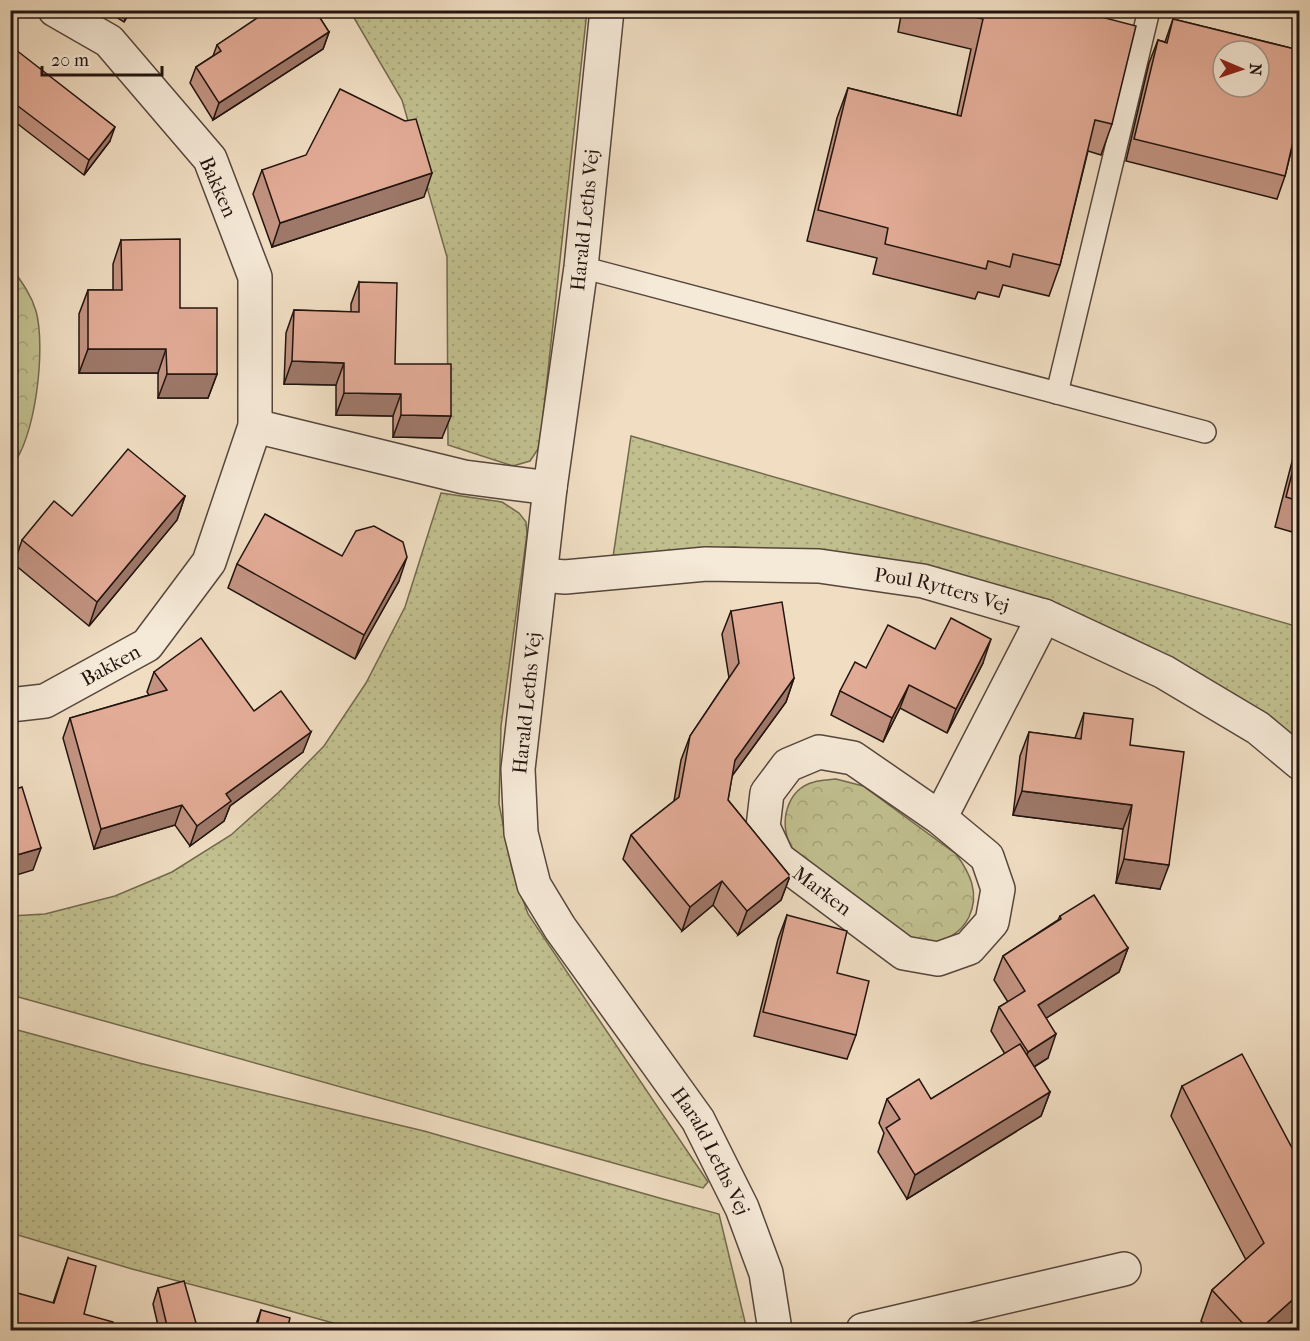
<svg xmlns="http://www.w3.org/2000/svg" width="1310" height="1341" font-family="'IM FELL French Canon',serif">
  <style>
    .grass { fill: url(#grass-dots); stroke: #726a4e; stroke-width: 1.5 }
    .park { fill: url(#park-crowns); stroke: #726a4e; stroke-width: 1.5 }
    .lines { fill: none; stroke-linecap: round; stroke-linejoin: round }
    .lane-casing { stroke: #56463c; stroke-width: 24 }
    .street-casing { stroke: #56463c; stroke-width: 36 }
    .lane { stroke: #f5e9d7; stroke-width: 21 }
    .street { stroke: #f5e9d7; stroke-width: 33 }
    .wall { fill: #c29381; stroke: #22140f; stroke-width: 1.5 }
    .shaded-wall { fill: #9e7869; stroke: #22140f; stroke-width: 1.5 }
    .building { fill: #e2ab96; stroke: #22140f; stroke-width: 1.5; fill-rule: evenodd }
    .labels { text-anchor: middle; dominant-baseline: central; stroke-width: 4.5; stroke-linejoin: round; paint-order: stroke }
    .street-label { font-size: 20px; fill: #22140f; stroke: #f5e9d7 }
  </style>
  <defs>
    <pattern id="grass-dots" width="8" height="8" patternUnits="userSpaceOnUse" patternTransform="scale(1.5)"><rect width="8" height="8" fill="#c1bf8e"/><path d="M2 2h.1M6 6h.1" fill="none" stroke="#a6a379" stroke-width="1.8" stroke-linecap="round"/></pattern>
    <pattern id="park-crowns" width="20" height="18" patternUnits="userSpaceOnUse" patternTransform="scale(1.5)"><rect width="20" height="18" fill="#c1bf8e"/><path d="M2 6a3 3 0 1 1 6 0M12 15a3 3 0 1 1 6 0" fill="none" stroke="#a6a379"/></pattern>
  </defs>
  <rect width="100%" height="100%" fill="#f0ddc2"/>
  <filter id="stains"><feTurbulence type="fractalNoise" baseFrequency=".00333" numOctaves="4"/><feColorMatrix values="0 0 0 0 .2 0 0 0 0 .09 0 0 0 0 .02 0 0 0 .5 -.17"/></filter>
  <radialGradient id="worn" r=".72"><stop offset=".6" stop-color="#630" stop-opacity="0"/><stop offset="1" stop-color="#630" stop-opacity=".3"/></radialGradient>
  <!-- grass -->
  <g class="grass">
    <polygon points="350,11 587,11 542,426 538,449 530,461 513,466 448,445 447,257 402,100"/>
    <polygon points="631,436 1299,627 1299,746 1237,696 1132,638 1088,619 862,556 733,547 613,557"/>
    <polygon points="441,493 502,502 519,513 526,522 527,534 501,726 499,804 512,869 528,914 708,1182 703,1188 11,995 11,916 45,914 115,896 172,872 231,835 279,792 324,746 366,683 405,607"/>
    <polygon points="10,1028 139,1063 424,1131 663,1199 719,1214 747,1330 358,1330 258,1302 132,1269 11,1233"/>
  </g>
  <!-- park -->
  <g class="park">
    <path d="M11 267C21 281 31 294 36 311 46 347 36 439 11 467Z"/>
    <path d="M836 779 863 786 956 854C970 873 980 893 969 917 962 931 945 944 928 942 921 941 912 938 906 935 893 928 881 917 869 909 848 894 803 867 791 846 778 823 787 789 814 782 821 780 829 780 836 779Z"/>
  </g>
  <g class="lines">
    <!-- lane casing -->
    <g class="lane-casing">
      <g id="lane">
        <polyline points="581,267 1205,432"/>
        <polyline points="1057,393 1149,10"/>
      </g>
    </g>
    <!-- street casing -->
    <g class="street-casing">
      <g id="street">
        <path id="s1" d="M607 10 581 267 550 488 518 769 521 833 534 885 560 928 698 1120 742 1208 766 1273 775 1330"/>
        <polyline points="255,426 464,477 550,488"/>
        <path id="s2" d="M541 575 565 577 706 564 819 566 923 581 1044 616 1164 672 1258 728 1300 763"/>
        <path id="s3" d="M10 705 45 701 147 645 209 562 255 426V277L210 159 109 41 55 10"/>
        <polyline points="940,818 987,857 998,889 992,922 969,948 938,959 904,953 778,859 763,827 767,793 788,765 819,752 853,758 940,818 1044,616"/>
        <polyline points="863,1330 1124,1269"/>
      </g>
    </g>
    <!-- lane -->
    <use href="#lane" class="lane"/>
    <!-- street -->
    <use href="#street" class="street"/>
  </g>
  <!-- wall -->
  <g class="wall">
    <polygon points="105,10 131,10 124,22"/>
    <polygon points="266,10 315,10 329,32 323,49 213,120 190,83 196,67 213,56 217,45 265,14"/>
    <polygon points="902,10 1086,10 1086,13 1112,124 1101,155 1088,151 1060,265 1049,296 1003,285 999,297 978,292 975,299 873,274 877,258 807,241 837,118 848,88 957,115 971,49 898,32"/>
    <polygon points="1173,19 1299,50 1299,155 1291,152 1285,176 1277,199 1126,161 1149,63 1158,40 1165,42"/>
    <polygon points="10,47 110,141 84,175 10,118"/>
    <polygon points="262,170 424,197 272,247 253,194"/>
    <polygon points="121,240 180,308 217,374 208,398 158,398 158,373 79,373 79,314 88,290 113,290 113,264"/>
    <polygon points="359,282 395,364 442,438 393,437 393,416 336,415 336,385 284,384 286,333 294,310 351,312 351,304"/>
    <polygon points="1299,435 1299,534 1275,527"/>
    <polygon points="185,496 177,520 89,626 14,564 22,540 72,516"/>
    <polygon points="342,556 399,581 355,659 228,588 237,564"/>
    <polygon points="731,611 794,678 786,702 732,776 728,800 790,876 781,900 738,935 713,905 682,931 623,859 631,835 674,801 681,760 690,736 729,678 722,634"/>
    <polygon points="935,649 983,663 947,733 900,708 883,742 831,715 840,691 866,668"/>
    <polygon points="154,672 254,711 303,752 230,806 224,821 190,846 175,825 94,849 63,738 70,718 149,695 147,692"/>
    <polygon points="1084,713 1130,745 1160,889 1116,883 1123,829 1013,815 1020,756 1029,732 1075,738"/>
    <polygon points="787,915 837,973 856,1035 847,1059 754,1036 778,939"/>
    <polygon points="1060,916 1128,948 1119,972 1046,1018 1048,1058 1034,1067 1050,1092 1041,1116 907,1199 878,1152 884,1133 879,1123 887,1099 931,1099 1005,1054 991,1031 999,1007 1008,1002 994,980 1003,956 1058,920"/>
    <polygon points="1182,1086 1299,1161 1299,1322 1294,1319 1282,1330 1210,1330 1201,1321 1212,1290 1246,1260 1171,1116"/>
    <polygon points="68,1258 84,1314 53,1303"/>
    <polygon points="158,1288 198,1330 159,1330 153,1304"/>
    <polygon points="261,1310 287,1330 254,1330"/>
  </g>
  <!-- shaded-wall -->
  <g class="shaded-wall">
    <polygon points="128,10 131,10 124,22"/>
    <polygon points="329,32 323,49 213,120 219,103"/>
    <polygon points="115,127 110,141 84,175 89,160"/>
    <polygon points="432,173 424,197 272,247 280,223"/>
    <polygon points="88,349 166,349 158,373 79,373"/>
    <polygon points="292,361 344,363 336,385 284,384"/>
    <polygon points="167,374 217,374 208,398 158,398"/>
    <polygon points="344,393 401,394 393,416 336,415"/>
    <polygon points="401,415 451,416 442,438 393,437"/>
    <polygon points="185,496 177,520 89,626 97,602"/>
    <polygon points="407,557 399,581 355,659 364,635"/>
    <polygon points="991,639 983,663 947,733 956,709"/>
    <polygon points="794,678 786,702 726,784 735,760"/>
    <polygon points="909,685 900,708 883,742 892,718"/>
    <polygon points="311,732 303,752 230,806 224,821 190,846 197,826 226,794"/>
    <polygon points="1022,791 1132,805 1123,829 1013,815"/>
    <polygon points="182,805 175,825 94,849 101,829"/>
    <polygon points="41,848 33,870 10,877 10,857"/>
    <polygon points="1124,859 1169,865 1160,889 1116,883"/>
    <polygon points="790,876 781,900 738,935 747,911"/>
    <polygon points="722,881 713,905 682,931 690,907"/>
    <polygon points="1128,948 1119,972 1029,1029 1038,1005"/>
    <polygon points="1056,1034 1048,1058 1019,1076 1028,1052"/>
    <polygon points="1050,1092 1041,1116 907,1199 915,1175"/>
    <polygon points="1299,1294 1299,1305 1294,1319 1282,1330 1259,1330"/>
  </g>
  <!-- building -->
  <g class="building">
    <polygon points="269,10 315,10 329,32 219,103 196,67 221,51 217,45"/>
    <polygon points="946,10 1086,10 1086,13 1136,26 1112,124 1095,120 1060,265 1013,254 1010,267 988,261 986,269 885,244 888,228 818,210 848,88 961,116 983,19"/>
    <path d="M1173 19 1299 50V130L1296 129 1285 176 1134 139 1158 40 1167 43ZM1223 51H1259V87H1223Z"/>
    <polygon points="11,46 115,127 89,160 10,100"/>
    <polygon points="340,89 405,121 416,119 432,173 280,223 262,170 306,155"/>
    <polygon points="180,239 180,308 217,308 217,374 167,374 166,349 88,349 88,290 122,290 121,240"/>
    <polygon points="359,282 397,283 395,364 451,364 451,416 401,415 401,394 344,393 344,363 292,361 294,310 359,312"/>
    <polygon points="1299,446 1299,501 1286,497"/>
    <polygon points="128,449 185,496 97,602 22,540 54,501 72,516"/>
    <polygon points="265,514 342,556 356,531 374,526 403,542 407,557 364,635 237,564"/>
    <polygon points="782,602 794,678 735,760 728,800 790,876 747,911 722,881 690,907 631,835 679,797 690,736 739,663 731,611"/>
    <polygon points="951,618 991,639 956,709 909,685 892,718 840,691 855,662 866,668 888,625 935,649"/>
    <polygon points="201,638 254,711 281,691 311,732 226,794 231,801 197,826 182,805 101,829 70,718 167,690 154,672"/>
    <polygon points="1084,713 1133,719 1130,745 1184,752 1169,865 1124,859 1132,805 1022,791 1029,732 1081,739"/>
    <polygon points="22,787 41,848 10,857 10,791"/>
    <polygon points="1094,895 1128,948 1038,1005 1056,1034 1028,1052 999,1007 1025,991 1003,956 1061,919 1060,916"/>
    <polygon points="787,915 847,931 837,973 869,981 856,1035 763,1012"/>
    <polygon points="1020,1044 1050,1092 915,1175 886,1128 900,1119 887,1099 919,1079 931,1099"/>
    <polygon points="1242,1054 1299,1161 1299,1294 1259,1330 1249,1330 1212,1290 1264,1243 1182,1086"/>
    <polygon points="68,1258 96,1266 84,1314 113,1322 111,1330 10,1330 10,1291 54,1303"/>
    <polygon points="184,1281 198,1330 168,1330 158,1288"/>
    <polygon points="261,1310 290,1318 287,1330 256,1330"/>
  </g>
  <g class="labels">
    <!-- street labels -->
    <g class="street-label">
      <text transform="translate(218 187) rotate(66)">Bakken</text>
      <text transform="translate(585 220) rotate(-84)">Harald Leths Vej</text>
      <text stroke="none"><textPath href="#s2" startOffset="404">Poul Rytters Vej</textPath></text>
      <text stroke="none"><textPath href="#s3" startOffset="110">Bakken</textPath></text>
      <text transform="translate(527 703) rotate(-84)">Harald Leths Vej</text>
      <text transform="translate(822 891) rotate(37)">Marken</text>
      <text stroke="none"><textPath href="#s1" startOffset="1202">Harald Leths Vej</textPath></text>
    </g>
  </g>
  <!-- margin -->
  <rect width="1310" height="1341" fill="none" stroke="#f0ddc2" stroke-width="36"/>
  <rect x="12" y="12" width="1286" height="1317" fill="none" stroke="#22140f" stroke-width="3"/>
  <rect x="18" y="18" width="1274" height="1305" fill="none" stroke="#22140f" stroke-width="1.5"/>
  <!-- north arrow -->
  <g transform="translate(1241 69) rotate(92)"><circle r="28" fill="#f5e9d7" stroke="#a19487" stroke-width="1.5"/>
  <path d="M0-4.5L10 22L0 15L-10 22Z" fill="#8f2418"/>
  <text y="-9" font-size="16" font-weight="bold" text-anchor="middle" fill="#22140f">N</text>
  </g>
  <!-- scale -->
  <path d="M42 66v9h120v-9" fill="none" stroke="#22140f" stroke-width="3"/>
  <text x="51" y="66" font-size="18" fill="#22140f" stroke="#f5e9d7" stroke-width="4.5" paint-order="stroke">20 m</text>
  <rect width="100%" height="100%" filter="url(#stains)"/>
  <rect width="100%" height="100%" fill="url(#worn)"/>
</svg>
